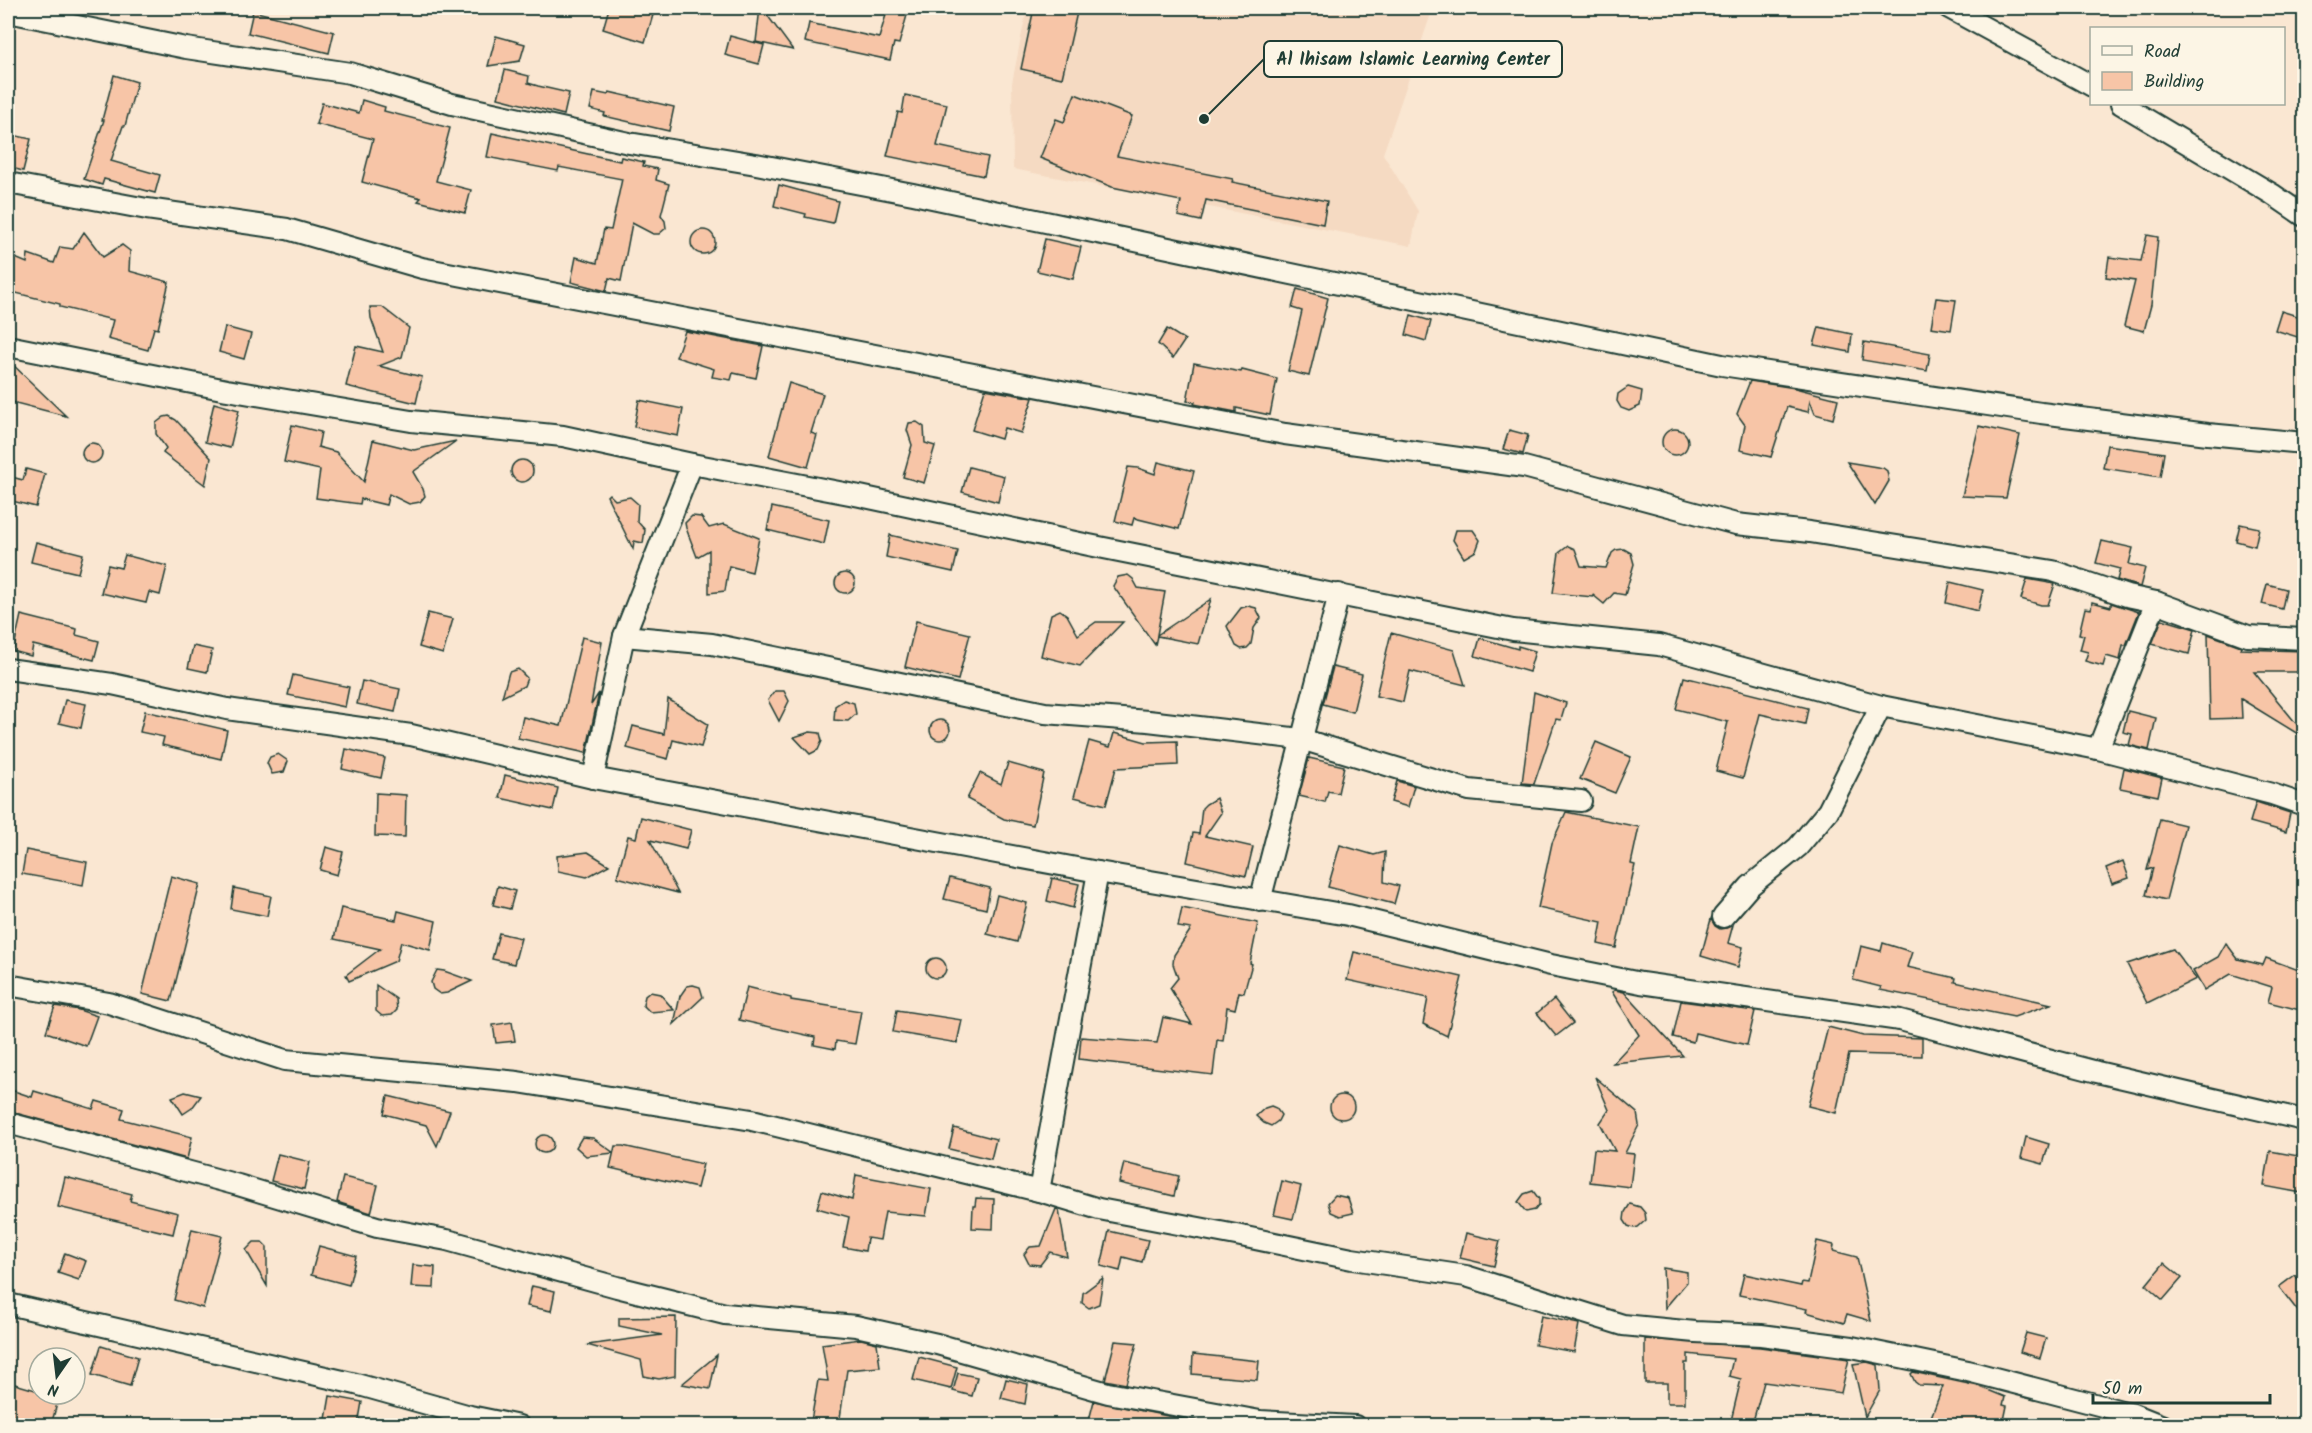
<svg xmlns="http://www.w3.org/2000/svg" width="2312" height="1433" font-family="Kalam,sans-serif">
  <style>
    .built { fill: #f5dac2 }
    .building { fill: #f7c5a7; stroke: #1f3d34; stroke-width: 1.5 }
    .lines { fill: none; stroke-linecap: round; stroke-linejoin: round }
    .minor-casing { stroke: #1f3d34; stroke-width: 24 }
    .minor { stroke: #fcf5e5; stroke-width: 20 }
    .leader { fill: none; stroke: #1f3d34; stroke-width: 2 }
    .callout-dot { fill: #1f3d34; stroke: #fcf5e5; stroke-width: 2 }
    .callout { fill: #fcf5e5; stroke: #1f3d34; stroke-width: 2 }
    .callout-label { font-size: 18px; text-anchor: middle; font-weight: bold; fill: #1f3d34 }
  </style>
  <rect width="100%" height="100%" fill="#fae7d2"/>
  <filter id="ink" filterUnits="userSpaceOnUse"><feTurbulence type="fractalNoise" baseFrequency=".0167" numOctaves="2"/><feDisplacementMap in="SourceGraphic" scale="12" xChannelSelector="R" yChannelSelector="G"/><feConvolveMatrix kernelMatrix="1 2 1 2 8 2 1 2 1" color-interpolation-filters="sRGB"/></filter>
  <g filter="url(#ink)">
    <!-- built -->
    <polygon class="built" points="1027,8 1433,8 1383,154 1418,211 1411,246 1013,169 1012,83"/>
    <!-- building -->
    <g class="building">
      <polygon points="609,8 627,8 653,15 645,42 603,29"/>
      <polygon points="760,8 762,8 793,50 756,42"/>
      <polygon points="888,8 909,8 899,44 894,43 890,60 805,42 809,23 879,38"/>
      <polygon points="1034,8 1078,8 1062,78 1021,69"/>
      <polygon points="253,11 334,32 329,53 248,33"/>
      <polygon points="496,36 525,44 520,61 488,66"/>
      <polygon points="730,36 764,45 759,64 725,55"/>
      <polygon points="505,70 529,76 528,83 538,86 569,93 564,115 498,98"/>
      <polygon points="114,75 137,82 125,126 123,126 111,161 160,175 155,193 104,179 102,185 84,179 104,120 102,120"/>
      <polygon points="594,92 608,95 609,92 674,107 669,131 604,116 605,113 590,109"/>
      <polygon points="1075,94 1132,116 1117,156 1233,179 1232,182 1327,201 1323,224 1206,200 1201,221 1178,216 1181,201 1112,187 1040,158 1056,119 1064,122"/>
      <polygon points="905,95 947,104 937,146 988,157 984,176 887,156 898,112 902,113"/>
      <polygon points="362,100 385,107 384,111 450,128 436,181 471,190 465,213 418,201 421,198 362,182 373,139 316,124 322,103 359,113"/>
      <polygon points="492,133 620,161 621,157 644,162 643,166 658,169 656,180 669,184 661,215 665,221 666,228 659,234 653,234 632,223 621,281 609,278 606,291 571,282 576,257 597,263 604,229 611,230 622,179 559,167 558,171 487,157"/>
      <polygon points="8,134 31,139 23,171 8,167"/>
      <polygon points="779,185 838,201 833,223 805,217 806,214 774,206"/>
      <circle cx="703" cy="242" r="12"/>
      <polygon points="84,232 103,257 122,245 130,251 129,271 169,282 158,329 154,328 148,350 108,339 113,320 60,307 60,304 8,291 8,255 27,263 28,254 54,263 60,247 73,249"/>
      <polygon points="2147,235 2158,237 2151,305 2144,331 2124,326 2135,281 2106,277 2109,257 2141,261"/>
      <polygon points="1045,239 1081,247 1073,279 1037,271"/>
      <polygon points="1297,289 1328,298 1309,376 1288,371 1302,311 1292,308"/>
      <polygon points="1936,298 1956,300 1951,330 1931,327"/>
      <polygon points="370,307 382,307 409,328 402,357 379,366 422,377 416,403 346,386 356,346 383,352 371,318"/>
      <polygon points="2281,311 2304,318 2304,339 2275,330"/>
      <polygon points="1411,315 1431,321 1426,341 1406,335"/>
      <polygon points="225,327 251,334 244,359 219,352"/>
      <polygon points="1819,327 1852,334 1850,352 1814,345"/>
      <polygon points="1167,329 1185,340 1173,358 1158,344"/>
      <polygon points="685,331 763,346 756,378 733,373 731,380 712,377 714,369 676,357"/>
      <polygon points="1864,342 1930,354 1927,371 1862,360"/>
      <polygon points="8,360 66,416 8,401"/>
      <polygon points="1194,363 1241,372 1242,370 1277,379 1270,415 1236,408 1236,412 1194,404 1195,402 1187,401"/>
      <polygon points="1750,381 1795,388 1838,399 1833,419 1815,414 1810,401 1808,412 1787,407 1771,457 1740,450 1745,425 1737,414"/>
      <polygon points="789,383 823,394 811,433 817,435 808,467 769,456"/>
      <polygon points="1628,387 1642,391 1640,406 1629,411 1621,408 1617,401 1618,394"/>
      <polygon points="985,389 1033,398 1021,433 1004,428 1001,439 972,430"/>
      <polygon points="639,400 683,409 678,436 634,427"/>
      <polygon points="214,403 239,410 230,448 205,442"/>
      <polygon points="169,416 176,420 211,458 205,485 163,453 166,448 156,434 156,423 164,417"/>
      <polygon points="917,422 924,427 925,443 935,446 924,483 903,477 912,445 907,430 909,423"/>
      <polygon points="292,425 321,432 318,447 336,452 364,482 373,440 414,450 456,441 413,472 423,489 425,496 420,502 409,504 389,494 386,505 361,499 360,504 316,498 320,470 284,462"/>
      <polygon points="1979,426 2020,435 2006,498 1962,496"/>
      <circle cx="1675" cy="442" r="13"/>
      <polygon points="1509,430 1528,435 1523,454 1503,449"/>
      <circle cx="92" cy="453" r="10"/>
      <polygon points="2107,445 2164,453 2160,477 2103,468"/>
      <circle cx="522" cy="471" r="11"/>
      <polygon points="1158,462 1194,471 1179,529 1134,518 1132,525 1115,521 1128,467 1138,468 1155,474"/>
      <polygon points="1847,462 1883,468 1887,471 1889,481 1875,505"/>
      <polygon points="969,467 1004,476 998,502 962,492"/>
      <polygon points="26,469 45,474 36,507 8,500 8,476 23,480"/>
      <polygon points="609,494 615,500 630,497 638,504 637,521 645,530 643,543 634,541 633,549 607,496"/>
      <polygon points="772,507 829,520 824,544 767,530"/>
      <polygon points="692,516 701,517 709,528 724,524 759,538 752,572 729,566 725,591 709,593 709,550 697,557 686,528 685,523"/>
      <polygon points="2240,524 2259,528 2255,546 2236,541"/>
      <polygon points="1456,530 1473,530 1480,540 1476,551 1464,558 1453,540"/>
      <polygon points="890,535 958,551 953,572 886,557"/>
      <polygon points="2102,541 2133,548 2129,564 2145,568 2140,587 2117,580 2120,569 2096,563"/>
      <polygon points="36,542 83,554 78,573 31,562"/>
      <polygon points="1568,546 1575,549 1581,566 1606,568 1612,553 1616,550 1624,549 1631,553 1634,564 1625,595 1614,593 1604,604 1593,595 1593,597 1553,593 1559,553"/>
      <polygon points="125,555 167,566 160,595 149,592 146,603 101,593 108,565 121,568"/>
      <circle cx="845" cy="583" r="10"/>
      <polygon points="1128,575 1133,579 1138,588 1165,592 1157,635 1211,599 1198,644 1157,636 1155,645 1113,586 1118,577"/>
      <polygon points="2027,579 2055,584 2048,605 2041,605 2021,599"/>
      <polygon points="1950,582 1983,590 1978,611 1946,603"/>
      <polygon points="2267,584 2286,589 2282,609 2262,604"/>
      <polygon points="2092,602 2111,607 2111,603 2139,612 2126,645 2123,645 2120,660 2106,656 2103,666 2085,661 2088,652 2080,650 2084,635 2079,634 2085,608 2091,609"/>
      <polygon points="1248,606 1256,608 1261,618 1254,628 1251,644 1247,648 1241,649 1236,646 1227,626 1241,608"/>
      <polygon points="1060,610 1067,615 1078,635 1096,622 1123,622 1080,666 1041,656 1051,614"/>
      <polygon points="428,613 453,619 443,654 419,647"/>
      <polygon points="21,615 77,629 76,635 99,641 94,660 33,645 31,656 13,651"/>
      <polygon points="2162,619 2195,629 2189,654 2152,644"/>
      <polygon points="916,621 970,634 958,680 905,667"/>
      <polygon points="1391,633 1454,650 1465,685 1410,671 1403,702 1376,696"/>
      <polygon points="2208,634 2241,646 2240,649 2304,651 2304,672 2254,672 2304,733 2303,737 2241,699 2242,718 2210,719"/>
      <polygon points="582,637 602,642 591,705 599,693 586,753 518,738 523,717 561,726"/>
      <polygon points="1480,638 1518,649 1518,646 1535,651 1529,672 1475,656"/>
      <polygon points="193,646 212,650 207,672 188,668"/>
      <polygon points="1333,667 1362,674 1353,712 1323,704"/>
      <polygon points="518,669 527,678 524,686 502,697 509,672"/>
      <polygon points="293,675 349,687 345,707 288,695"/>
      <polygon points="1684,677 1808,708 1805,724 1760,714 1743,778 1716,771 1728,722 1676,709"/>
      <polygon points="362,681 400,689 395,712 357,704"/>
      <polygon points="775,691 784,691 789,701 779,721 768,700"/>
      <polygon points="1534,692 1566,703 1561,720 1556,719 1534,784 1522,783"/>
      <polygon points="668,699 708,724 701,747 673,740 668,759 627,748 633,726 664,734"/>
      <polygon points="65,700 86,704 81,728 59,723"/>
      <polygon points="844,700 854,703 856,714 848,721 834,720 835,706"/>
      <polygon points="145,711 227,730 221,759 162,745 164,737 140,732"/>
      <polygon points="2128,711 2156,718 2149,750 2129,745 2132,734 2123,732"/>
      <circle cx="940" cy="730" r="10"/>
      <polygon points="810,732 820,733 822,741 818,750 810,754 794,737"/>
      <polygon points="1114,733 1146,742 1177,741 1178,765 1116,768 1106,805 1074,797 1089,741 1110,747"/>
      <polygon points="1596,742 1631,757 1615,793 1580,779"/>
      <polygon points="346,749 385,758 381,778 342,769"/>
      <polygon points="278,754 288,761 284,772 272,774 267,763 270,757"/>
      <polygon points="1309,758 1344,766 1338,793 1328,791 1325,802 1299,796"/>
      <polygon points="1008,763 1044,773 1033,825 1004,819 967,799 980,773 1001,784"/>
      <polygon points="2124,768 2162,778 2158,796 2120,788"/>
      <polygon points="505,775 558,788 553,810 500,798"/>
      <polygon points="1397,781 1414,786 1408,807 1391,802"/>
      <polygon points="376,793 406,795 405,837 375,836"/>
      <polygon points="1216,798 1221,813 1205,836 1253,847 1246,876 1187,862 1193,833 1199,834 1202,808 1206,804"/>
      <polygon points="2256,802 2290,813 2286,832 2250,822"/>
      <polygon points="1566,812 1639,827 1631,864 1635,865 1616,948 1598,944 1602,922 1538,908 1552,843"/>
      <polygon points="641,817 691,830 686,849 650,840 678,893 617,877 628,836 636,838"/>
      <polygon points="2160,819 2185,825 2166,900 2146,895 2153,868 2147,870"/>
      <polygon points="1340,845 1374,855 1385,852 1384,882 1399,886 1394,904 1328,887"/>
      <polygon points="326,847 343,852 337,875 320,870"/>
      <polygon points="26,850 87,862 83,885 22,874"/>
      <polygon points="588,852 609,865 587,877 558,871 557,856"/>
      <polygon points="2123,861 2129,878 2112,884 2106,868"/>
      <polygon points="171,876 200,884 171,1001 142,994"/>
      <polygon points="950,878 990,888 986,909 944,899"/>
      <polygon points="1052,878 1079,884 1073,908 1047,901"/>
      <polygon points="498,886 515,891 510,909 493,905"/>
      <polygon points="234,888 271,896 267,916 231,909"/>
      <polygon points="997,895 1027,903 1017,942 987,934"/>
      <polygon points="341,908 396,920 398,911 436,921 430,950 401,942 396,961 349,981 346,975 380,949 334,939"/>
      <polygon points="1182,908 1258,923 1250,963 1252,964 1244,993 1239,992 1235,1009 1227,1007 1223,1041 1217,1040 1213,1075 1079,1059 1081,1037 1157,1043 1163,1017 1192,1024 1170,988 1178,978 1173,964 1174,955 1191,929 1178,927"/>
      <polygon points="1711,919 1715,926 1720,929 1726,928 1733,925 1728,943 1743,947 1738,967 1701,956"/>
      <polygon points="499,933 521,938 514,964 492,959"/>
      <polygon points="1883,943 1912,952 1907,967 1956,978 1955,982 2051,1004 2014,1017 1880,990 1881,987 1853,980 1861,946 1881,951"/>
      <polygon points="2226,943 2238,959 2263,965 2266,958 2304,972 2304,1011 2268,1002 2272,987 2231,974 2204,990 2193,971 2218,957"/>
      <polygon points="2173,949 2196,979 2147,1003 2127,964"/>
      <polygon points="1354,952 1462,977 1447,1036 1423,1024 1428,998 1347,980"/>
      <circle cx="936" cy="968" r="10"/>
      <polygon points="437,970 444,971 472,981 447,993 440,994 433,989 431,982"/>
      <polygon points="376,985 396,999 397,1010 392,1015 382,1016 376,1011"/>
      <polygon points="693,985 700,987 703,997 674,1024 680,996 687,986"/>
      <polygon points="747,987 791,998 791,1000 861,1011 855,1044 836,1041 835,1049 814,1045 815,1037 739,1020"/>
      <polygon points="1615,990 1624,992 1683,1056 1613,1063 1639,1035 1612,992"/>
      <polygon points="650,992 660,994 674,1010 650,1012 643,1005 645,996"/>
      <polygon points="1554,999 1573,1023 1556,1036 1537,1013"/>
      <polygon points="1681,1001 1755,1011 1747,1045 1695,1033 1693,1042 1673,1037"/>
      <polygon points="55,1006 79,1010 97,1016 86,1046 46,1032"/>
      <polygon points="897,1010 962,1020 957,1043 893,1032"/>
      <polygon points="512,1022 515,1041 496,1043 493,1025"/>
      <polygon points="1828,1027 1863,1036 1922,1038 1922,1056 1849,1054 1836,1113 1808,1106"/>
      <polygon points="1595,1077 1637,1113 1639,1125 1625,1153 1634,1154 1630,1187 1590,1182 1594,1149 1615,1151 1600,1123 1609,1110"/>
      <polygon points="8,1089 32,1097 34,1091 93,1109 96,1101 124,1109 121,1119 192,1137 187,1159 8,1111"/>
      <polygon points="185,1092 201,1096 192,1108 183,1114 172,1097"/>
      <circle cx="1342" cy="1107" r="12"/>
      <polygon points="388,1096 450,1111 437,1146 426,1125 384,1114"/>
      <polygon points="1271,1106 1276,1108 1281,1115 1278,1121 1271,1126 1264,1123 1256,1116 1265,1108"/>
      <polygon points="954,1128 996,1139 991,1159 949,1149"/>
      <circle cx="544" cy="1144" r="9"/>
      <polygon points="582,1137 593,1138 614,1153 586,1156 576,1147"/>
      <polygon points="2026,1137 2049,1144 2043,1164 2021,1158"/>
      <polygon points="615,1146 623,1146 703,1164 697,1188 610,1168"/>
      <polygon points="2270,1151 2304,1157 2302,1193 2264,1186"/>
      <polygon points="278,1154 310,1162 304,1189 271,1181"/>
      <polygon points="1124,1163 1179,1176 1174,1196 1119,1183"/>
      <polygon points="856,1175 931,1189 926,1216 885,1212 880,1240 867,1238 865,1251 843,1247 849,1217 817,1208 822,1191 852,1200"/>
      <polygon points="65,1177 132,1194 130,1201 178,1213 173,1234 58,1207"/>
      <polygon points="343,1177 378,1185 371,1213 337,1202"/>
      <polygon points="1282,1181 1301,1186 1293,1219 1274,1215"/>
      <polygon points="1533,1191 1539,1199 1539,1205 1535,1210 1526,1212 1518,1202 1524,1194"/>
      <polygon points="1335,1195 1348,1198 1353,1213 1340,1216 1331,1212 1328,1203"/>
      <polygon points="976,1198 994,1199 993,1229 972,1228 973,1206 975,1206"/>
      <polygon points="1630,1204 1640,1207 1645,1213 1646,1220 1638,1227 1634,1228 1628,1226 1624,1220 1625,1212"/>
      <polygon points="1056,1209 1059,1210 1067,1257 1050,1252 1040,1265 1029,1264 1024,1254 1030,1247 1041,1246"/>
      <polygon points="192,1229 222,1236 203,1308 174,1300"/>
      <polygon points="1109,1231 1148,1240 1142,1262 1123,1257 1120,1271 1101,1266"/>
      <polygon points="1466,1233 1500,1241 1494,1266 1460,1258"/>
      <polygon points="1817,1241 1834,1245 1833,1251 1857,1257 1871,1321 1847,1314 1844,1323 1806,1312 1807,1309 1739,1295 1744,1274 1801,1286 1802,1282 1808,1283"/>
      <polygon points="254,1242 262,1242 267,1247 267,1286 246,1250"/>
      <polygon points="319,1246 356,1256 349,1285 311,1275"/>
      <polygon points="65,1253 86,1261 79,1280 58,1273"/>
      <polygon points="2164,1263 2182,1278 2163,1300 2146,1285"/>
      <polygon points="413,1265 435,1267 434,1288 411,1287"/>
      <polygon points="1663,1268 1687,1272 1687,1282 1665,1308"/>
      <polygon points="2295,1275 2304,1286 2304,1319 2279,1287"/>
      <polygon points="1103,1278 1099,1304 1089,1308 1082,1303 1083,1293"/>
      <polygon points="532,1286 555,1291 551,1311 527,1306"/>
      <polygon points="1541,1316 1579,1324 1574,1352 1535,1345"/>
      <polygon points="676,1317 675,1376 659,1379 644,1376 641,1360 587,1345 662,1335 619,1326 619,1318"/>
      <polygon points="2026,1333 2046,1338 2040,1358 2020,1352"/>
      <polygon points="861,1339 877,1343 880,1367 847,1370 839,1425 811,1421 818,1380 828,1381 822,1344"/>
      <polygon points="1645,1339 1760,1347 1849,1359 1841,1393 1764,1382 1752,1425 1730,1425 1741,1379 1729,1376 1733,1359 1688,1354 1688,1363 1685,1363 1685,1403 1667,1403 1667,1383 1645,1383"/>
      <polygon points="1115,1341 1137,1343 1126,1384 1105,1380"/>
      <polygon points="101,1346 138,1357 130,1386 92,1375"/>
      <polygon points="1193,1354 1259,1361 1257,1380 1192,1374"/>
      <polygon points="717,1355 710,1389 682,1384"/>
      <polygon points="919,1357 957,1367 951,1389 913,1380"/>
      <polygon points="1867,1362 1878,1365 1880,1390 1865,1417 1853,1364"/>
      <polygon points="1913,1372 1978,1386 2005,1397 2003,1405 2007,1406 2003,1425 1928,1425 1943,1386 1919,1385 1915,1382 1911,1374"/>
      <polygon points="958,1373 977,1377 972,1396 953,1391"/>
      <polygon points="1006,1379 1028,1384 1025,1404 1001,1398"/>
      <polygon points="8,1382 39,1391 39,1394 59,1397 51,1425 8,1425"/>
      <polygon points="330,1396 362,1402 358,1425 325,1425"/>
      <polygon points="1094,1401 1182,1419 1182,1425 1109,1425 1089,1420"/>
    </g>
    <g class="lines">
      <!-- minor casing -->
      <g class="minor-casing">
        <g id="minor">
          <polyline points="1949,8 2092,86"/>
          <polyline points="8,12 186,48 350,73 452,104 629,143 756,164 913,194 1722,365 2041,413 2208,434 2304,443"/>
          <polyline points="2121,104 2272,194 2304,216"/>
          <polyline points="8,183 147,209 287,229 422,268 1285,434 1524,467 1736,524 1810,532 2053,571 2127,596 2156,602 2248,636 2304,639"/>
          <polyline points="8,346 227,390 411,421 563,436 692,464 860,496 1089,545 1513,630 1659,645 1881,706 2098,749 2272,794 2304,805"/>
          <polyline points="624,636 712,644 1045,713 1148,721 1301,739 1469,790 1581,801"/>
          <polyline points="8,669 112,684 227,709 411,735 593,778 1098,872 1348,915 1551,965 1641,983 1900,1020 2097,1072 2304,1120"/>
          <polyline points="2098,749 2156,602"/>
          <polyline points="593,778 624,636 692,464"/>
          <polyline points="1260,901 1339,594"/>
          <polyline points="1723,917 1750,886 1798,847 1828,811 1881,706"/>
          <polyline points="8,985 109,1003 285,1060 518,1082 752,1120 1039,1191 1099,1209 1236,1235 1352,1259 1466,1276 1623,1325 1695,1332 1761,1335 1852,1347 1968,1371 2133,1414 2163,1426"/>
          <polyline points="8,1123 238,1185 377,1227 447,1240 617,1287 725,1314 856,1326 937,1344 1108,1393 1260,1421 1355,1426"/>
          <polyline points="1039,1191 1098,872"/>
          <polyline points="8,1304 356,1384 470,1416 519,1426"/>
        </g>
      </g>
      <!-- minor -->
      <use href="#minor" class="minor"/>
    </g>
  </g>
  <!-- callouts -->
  <path class="leader" d="M1204 119L1264 59"/>
  <circle class="callout-dot" cx="1204" cy="119" r="6"/>
  <rect class="callout" x="1264" y="41" width="298" height="36" rx="6"/>
  <g class="callout-label">
    <text x="1413" y="65">Al Ihisam Islamic Learning Center</text>
  </g>
  <!-- margin -->
  <rect width="2312" height="1433" fill="none" stroke="#fcf5e5" stroke-width="30"/>
  <rect x="15" y="15" width="2282" height="1403" fill="none" stroke="#1f3d34" stroke-width="2" filter="url(#ink)"/>
  <!-- legend -->
  <rect x="2090" y="27" width="195" height="78" fill="#fcf5e5" stroke="#a4ab9e" stroke-width="1.5"/>
  <rect x="2102" y="46" width="30" height="9" fill="#fcf5e5" stroke="#a4ab9e" stroke-width="1.5"/>
  <text x="2144" y="57" font-size="18" fill="#1f3d34">Road</text>
  <rect x="2102" y="72" width="30" height="18" fill="#f7c5a7" stroke="#a4ab9e" stroke-width="1.5"/>
  <text x="2144" y="87" font-size="18" fill="#1f3d34">Building</text>
  <!-- north arrow -->
  <g transform="translate(57 1376) rotate(194)"><circle r="28" fill="#fcf5e5" stroke="#a4ab9e" stroke-width="1.5"/>
  <path d="M0-4.5L10 22L0 15L-10 22Z" fill="#1f3d34"/>
  <text y="-9" font-size="16" font-weight="bold" text-anchor="middle" fill="#1f3d34">N</text>
  </g>
  <!-- scale -->
  <path d="M2093 1394v9h177v-9" fill="none" stroke="#1f3d34" stroke-width="3"/>
  <text x="2102" y="1394" font-size="18" fill="#1f3d34" stroke="#fcf5e5" stroke-width="4.5" paint-order="stroke">50 m</text>
</svg>
